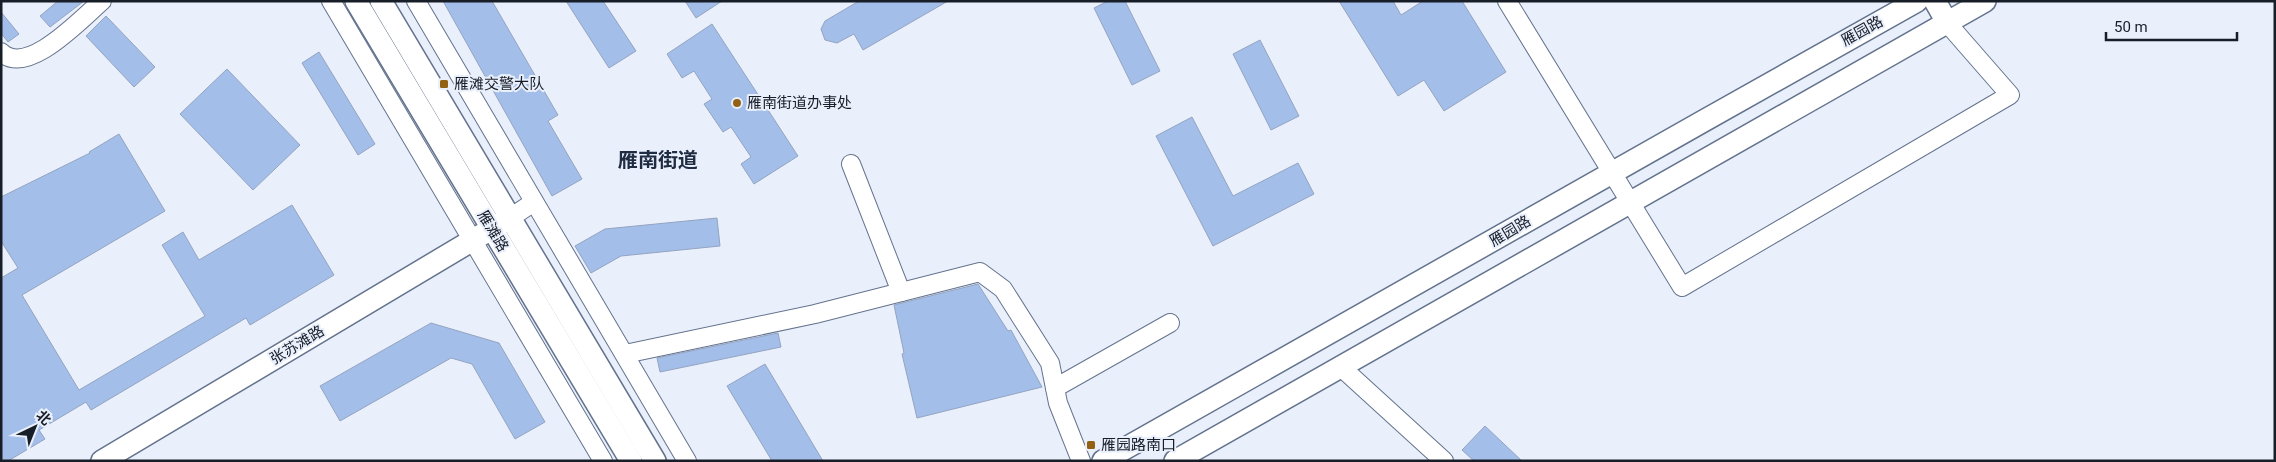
<svg xmlns="http://www.w3.org/2000/svg" width="2276" height="462" font-family="Roboto,'Noto Sans SC',sans-serif">
  <style>
    .building { fill: #a4beea; stroke: #94a4c0 }
    .lines { fill: none; stroke-linecap: round; stroke-linejoin: round }
    .minor-casing { stroke: #64738d; stroke-width: 20 }
    .major-casing { stroke: #64738d; stroke-width: 24 }
    .minor { stroke: #fff; stroke-width: 18 }
    .major { stroke: #fff; stroke-width: 21 }
    .poi-dot { fill: #936113; stroke: #e9f0fc; stroke-width: 2 }
    .labels { text-anchor: middle; dominant-baseline: central; stroke-width: 4; stroke-linejoin: round; paint-order: stroke }
    .street-label { font-size: 15px; fill: #181e28; stroke: #e9f0fc }
    .poi-label { font-size: 15px; fill: #181e28; stroke: #e9f0fc; text-anchor: start }
    .district-label { font-size: 20px; font-weight: bold; fill: #202c42; stroke: #e9f0fc }
  </style>
  <rect width="100%" height="100%" fill="#e9f0fc"/>
  <!-- building -->
  <g class="building">
    <polygon points="58,1 84,1 50,27 40,16"/>
    <polygon points="443,1 492,1 558,115 548,121 582,179 552,196"/>
    <polygon points="566,1 603,1 636,51 609,68"/>
    <polygon points="685,1 722,1 696,18"/>
    <polygon points="859,1 948,1 863,50 854,34 837,43 825,40 821,29 825,21"/>
    <polygon points="1108,1 1125,1 1160,71 1132,85 1094,8"/>
    <polygon points="1339,1 1393,1 1401,15 1423,1 1462,1 1506,72 1444,111 1424,80 1398,96"/>
    <polygon points="1,12 19,34 8,42 1,33"/>
    <polygon points="106,16 155,67 134,87 86,36"/>
    <polygon points="712,24 798,156 754,184 741,164 751,157 731,127 723,132 704,104 712,99 694,71 682,78 667,54"/>
    <polygon points="1260,40 1299,116 1271,130 1233,54"/>
    <polygon points="319,52 375,144 358,155 302,63"/>
    <polygon points="227,69 300,145 253,190 180,114"/>
    <polygon points="1192,117 1233,196 1298,163 1314,194 1213,246 1156,136"/>
    <polygon points="119,134 165,211 22,295 79,390 205,316 162,245 183,232 199,260 292,205 334,275 250,325 246,318 91,410 86,402 39,430 45,439 8,461 1,461 1,278 18,268 1,241 1,197 90,153 89,152"/>
    <polygon points="717,218 720,246 621,256 591,273 575,246 605,229"/>
    <polygon points="978,284 1008,331 1011,330 1042,387 917,418 902,354 904,353 894,305"/>
    <polygon points="431,323 499,343 545,422 515,439 472,364 451,358 340,421 320,386"/>
    <polygon points="778,333 781,347 660,372 657,358"/>
    <polygon points="765,364 823,461 772,461 727,386"/>
    <polygon points="1485,426 1522,461 1474,461 1462,450"/>
  </g>
  <g class="lines">
    <!-- minor casing -->
    <g class="minor-casing">
      <g id="minor">
        <polyline points="331,1 603,461"/>
        <polyline points="416,1 687,461"/>
        <polyline points="1507,1 1682,287 2010,95 1948,24"/>
        <path d="M1 52C27 78 82 18 102 1"/>
        <polyline points="851,164 901,292"/>
        <polyline points="510,218 534,202"/>
        <polyline points="625,354 815,314 980,272 1003,289 1050,363 1058,403 1081,461"/>
        <polyline points="1341,367 1444,461"/>
        <polyline points="1055,388 1170,323"/>
      </g>
    </g>
    <!-- major casing -->
    <g class="major-casing">
      <g id="major">
        <polyline points="356,1 631,461"/>
        <polyline points="381,1 655,461"/>
        <polyline points="1935,1 1948,24"/>
        <polyline points="102,461 503,222"/>
        <path d="M1103 461C1375 308 1645 153 1917 1"/>
        <polyline points="1175,461 1985,1"/>
      </g>
    </g>
    <!-- minor -->
    <use href="#minor" class="minor"/>
    <!-- major -->
    <use href="#major" class="major"/>
  </g>
  <!-- markers -->
  <g class="poi-dot">
    <rect x="439" y="79" width="10" height="10" rx="2.5"/>
    <circle cx="737" cy="103" r="5"/>
    <rect x="1086" y="440" width="10" height="10" rx="2.5"/>
  </g>
  <g class="labels">
    <!-- street labels -->
    <g class="street-label">
      <text transform="translate(1862 31) rotate(-29)">雁园路</text>
      <text transform="translate(493 231) rotate(59)">雁滩路</text>
      <text transform="translate(1510 231) rotate(-31)">雁园路</text>
      <text transform="translate(297 345) rotate(-31)">张苏滩路</text>
    </g>
    <!-- poi labels -->
    <g class="poi-label">
      <text x="454" y="84">雁滩交警大队</text>
      <text x="747" y="103">雁南街道办事处</text>
      <text x="1101" y="445">雁园路南口</text>
    </g>
    <!-- district labels -->
    <g class="district-label">
      <text x="658" y="160">雁南街道</text>
    </g>
  </g>
  <!-- border -->
  <rect width="2276" height="462" fill="none" stroke="#181e28" stroke-width="5"/>
  <!-- north arrow -->
  <g transform="translate(35 427) rotate(43)" stroke="#e9f0fc" stroke-width="4" paint-order="stroke">
  <path d="M0-4L9 19L0 12L-9 19Z" fill="#181e28"/>
  <text y="-8" font-size="14" font-weight="bold" text-anchor="middle" fill="#181e28">北</text>
  </g>
  <!-- scale -->
  <path d="M2106 32v8h131v-8" fill="none" stroke="#181e28" stroke-width="2.5"/>
  <text x="2114" y="32" font-size="15" fill="#181e28" stroke="#e9f0fc" stroke-width="4" paint-order="stroke">50 m</text>
</svg>
